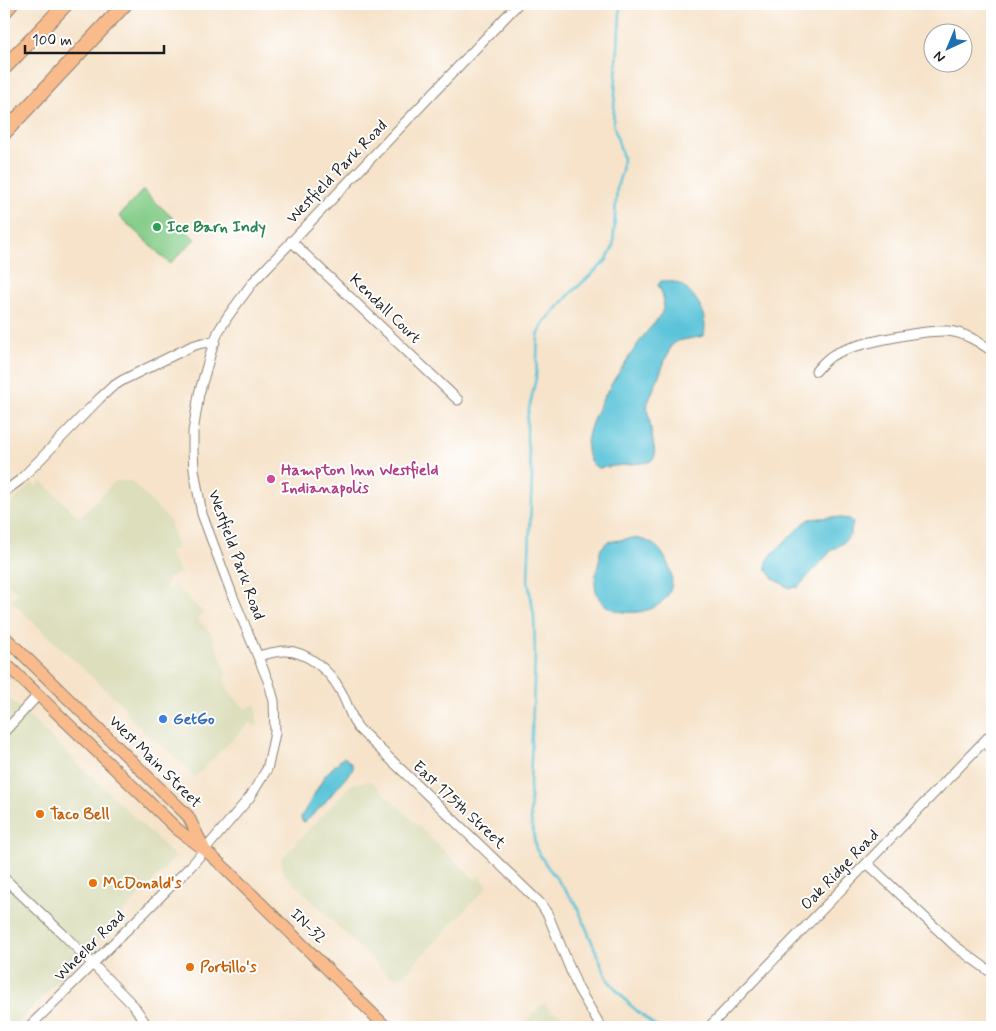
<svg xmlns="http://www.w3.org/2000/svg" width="996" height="1031" font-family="Mynerve,sans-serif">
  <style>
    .built { fill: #dcdebc }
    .green { fill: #84cc88; stroke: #507452 }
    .water { fill: #5cc4d9; stroke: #3c707a }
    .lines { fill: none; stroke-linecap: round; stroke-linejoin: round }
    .stream { stroke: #5cc4d9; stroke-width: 2.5 }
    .minor-casing { stroke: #898073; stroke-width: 11 }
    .major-casing { stroke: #898073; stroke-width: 13 }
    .highway-casing { stroke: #898073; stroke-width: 16 }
    .minor { stroke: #fff; stroke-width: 9 }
    .major { stroke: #fabb8c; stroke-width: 11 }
    .highway { stroke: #fabb8c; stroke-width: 14 }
    .leisure-dot { fill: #2e9e5b; stroke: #fff; stroke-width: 2 }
    .hotel-dot { fill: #d1479c; stroke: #fff; stroke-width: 2 }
    .shop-dot { fill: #3f7fe0; stroke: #fff; stroke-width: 2 }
    .food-dot { fill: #e8710a; stroke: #fff; stroke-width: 2 }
    .labels { text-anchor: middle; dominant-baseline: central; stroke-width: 4; stroke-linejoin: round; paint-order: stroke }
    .street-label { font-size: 16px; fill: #1c1c1c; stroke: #fff }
    .leisure-label { font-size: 16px; font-weight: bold; fill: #27864d; stroke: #fff; text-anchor: start }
    .hotel-label { font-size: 16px; font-weight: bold; fill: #b23c85; stroke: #fff; text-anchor: start }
    .shop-label { font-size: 16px; font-weight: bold; fill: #366cbe; stroke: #fff; text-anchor: start }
    .food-label { font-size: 16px; font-weight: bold; fill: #c56008; stroke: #fff; text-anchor: start }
  </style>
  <rect width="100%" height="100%" fill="#fff"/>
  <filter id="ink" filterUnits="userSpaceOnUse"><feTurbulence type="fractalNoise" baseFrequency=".02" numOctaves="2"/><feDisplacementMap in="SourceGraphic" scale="10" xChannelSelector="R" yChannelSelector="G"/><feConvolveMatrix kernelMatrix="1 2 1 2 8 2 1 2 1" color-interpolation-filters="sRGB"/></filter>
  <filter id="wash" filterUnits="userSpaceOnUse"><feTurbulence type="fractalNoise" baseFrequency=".0096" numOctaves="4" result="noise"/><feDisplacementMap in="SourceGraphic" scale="20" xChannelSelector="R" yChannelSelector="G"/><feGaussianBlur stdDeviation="1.12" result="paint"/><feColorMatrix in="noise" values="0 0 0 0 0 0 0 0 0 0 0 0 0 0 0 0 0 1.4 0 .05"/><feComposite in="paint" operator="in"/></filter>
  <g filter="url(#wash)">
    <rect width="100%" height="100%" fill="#f6e3ca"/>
    <!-- built -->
    <g class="built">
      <polygon points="42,481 79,518 115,481 131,481 170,521 178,549 172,550 170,554 181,573 168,578 166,587 169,590 174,584 203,612 197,618 212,635 227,674 225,682 231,694 245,709 256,704 258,727 249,723 195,777 165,747 155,742 126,714 124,707 11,601 18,594 4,579 4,511 32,483 36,487"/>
      <polygon points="4,693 176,857 14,1027 4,1027"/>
      <polygon points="371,781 475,880 479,876 488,886 401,978 389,976 284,874 281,859 352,784"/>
      <polygon points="544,1003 551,1011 560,1014 574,1027 520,1027"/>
    </g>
    <!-- green -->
    <polygon class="green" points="143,190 195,239 170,264 119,216"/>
    <!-- water -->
    <g class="water">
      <path d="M661 281C668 281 675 281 681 285 698 295 708 317 704 336L677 341 671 346 647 405 655 454 654 458 649 462 598 468C561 447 627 361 642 338 648 330 656 322 661 314 666 303 663 294 658 285Z"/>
      <polygon points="832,517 850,519 853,522 850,535 843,543 832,550 798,587 789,588 773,578 766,568 767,561 773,553 803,524 810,519"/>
      <path d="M633 538C649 540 659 545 666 560 694 614 612 627 598 596 590 580 601 565 600 550L607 542Z"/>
      <polygon points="344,757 352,764 353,769 321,807 305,822 302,821 301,817 326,774"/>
    </g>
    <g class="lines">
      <!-- stream -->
      <polyline class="stream" points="619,4 620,15 613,123 623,158 622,171 617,187 613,247 606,261 572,292 543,324 538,336 536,378 527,418 527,441 532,476 528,581 534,615 535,656 530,785 531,820 536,849 547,866 576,904 608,980 629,1004 656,1027"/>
    </g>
  </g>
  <g filter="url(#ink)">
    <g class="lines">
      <!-- minor casing -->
      <g class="minor-casing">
        <g id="minor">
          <polyline points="291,241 458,400"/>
          <path d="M816 371C820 366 825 361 830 357 848 344 923 330 947 331 964 332 979 342 992 351"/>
          <polyline points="4,492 20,480 99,399 112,387 123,380 192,346 202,343 215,342"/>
          <path d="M258 656C267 654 276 651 285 651 307 651 330 671 340 690 347 702 350 716 358 728L541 904 548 915 578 988 601 1027"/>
          <polyline points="4,732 38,695"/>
          <polyline points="984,742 992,750"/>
          <polyline points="867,863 955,946 992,973"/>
          <polyline points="4,878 64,935 134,1006 148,1027"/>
          <polyline points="29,1027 191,866 250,797 267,769 269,761 275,733 274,701 269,683 233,597 202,514 194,470 193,451 193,432 199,394 211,352 218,332 228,316 253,282 518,4"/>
          <polyline points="709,1027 992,733"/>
        </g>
      </g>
      <!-- major casing -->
      <g class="major-casing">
        <g id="major">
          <polyline points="4,636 188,816 204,848"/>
          <polyline points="4,662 177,829 205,850 227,870 386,1027"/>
        </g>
      </g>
      <!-- highway casing -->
      <g class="highway-casing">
        <g id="highway">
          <polyline points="4,12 11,4"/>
          <polyline points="4,68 66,4"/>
          <polyline points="4,133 125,4"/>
        </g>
      </g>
      <!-- minor -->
      <use href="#minor" class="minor"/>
      <!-- major -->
      <use href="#major" class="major"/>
      <!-- highway -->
      <use href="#highway" class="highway"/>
    </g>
  </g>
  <!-- markers -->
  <circle class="leisure-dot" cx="157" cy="227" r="5"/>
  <circle class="hotel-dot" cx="271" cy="479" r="5"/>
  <circle class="shop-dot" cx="163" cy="719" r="5"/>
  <g class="food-dot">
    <circle cx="40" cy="814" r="5"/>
    <circle cx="93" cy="883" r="5"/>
    <circle cx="190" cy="967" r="5"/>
  </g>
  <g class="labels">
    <!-- street labels -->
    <g class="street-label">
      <text transform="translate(337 172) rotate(-46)">Westfield Park Road</text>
      <text transform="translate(385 309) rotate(44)">Kendall Court</text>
      <text transform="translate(236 555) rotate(70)">Westfield Park Road</text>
      <text transform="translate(155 762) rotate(45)">West Main Street</text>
      <text transform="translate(459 805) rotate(43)">East 175th Street</text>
      <text transform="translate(840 870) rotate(-46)">Oak Ridge Road</text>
      <text transform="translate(308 926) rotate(44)">IN-32</text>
      <text transform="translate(90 946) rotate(-45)">Wheeler Road</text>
    </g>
    <!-- leisure labels -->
    <g class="leisure-label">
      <text x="167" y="227">Ice Barn Indy</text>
    </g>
    <!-- hotel labels -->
    <g class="hotel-label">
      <text x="281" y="470">Hampton Inn Westfield<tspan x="281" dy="18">Indianapolis</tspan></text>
    </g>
    <!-- shop labels -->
    <g class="shop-label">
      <text x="173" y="719">GetGo</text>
    </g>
    <!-- food labels -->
    <g class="food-label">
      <text x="50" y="814">Taco Bell</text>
      <text x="103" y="883">McDonald's</text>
      <text x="200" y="967">Portillo's</text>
    </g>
  </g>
  <!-- margin -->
  <rect width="996" height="1031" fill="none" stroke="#fff" stroke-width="20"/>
  <!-- north arrow -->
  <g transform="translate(948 48) rotate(224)"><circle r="24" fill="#ffffff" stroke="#a4a4a4"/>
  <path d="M0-4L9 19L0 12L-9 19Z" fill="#1f6fb2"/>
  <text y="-8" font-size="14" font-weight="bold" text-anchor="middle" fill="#1c1c1c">N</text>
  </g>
  <!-- scale -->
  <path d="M25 45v8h139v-8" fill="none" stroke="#1c1c1c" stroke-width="2.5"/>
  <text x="32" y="45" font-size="15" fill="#1c1c1c" stroke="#ffffff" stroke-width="4" paint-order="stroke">100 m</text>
</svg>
